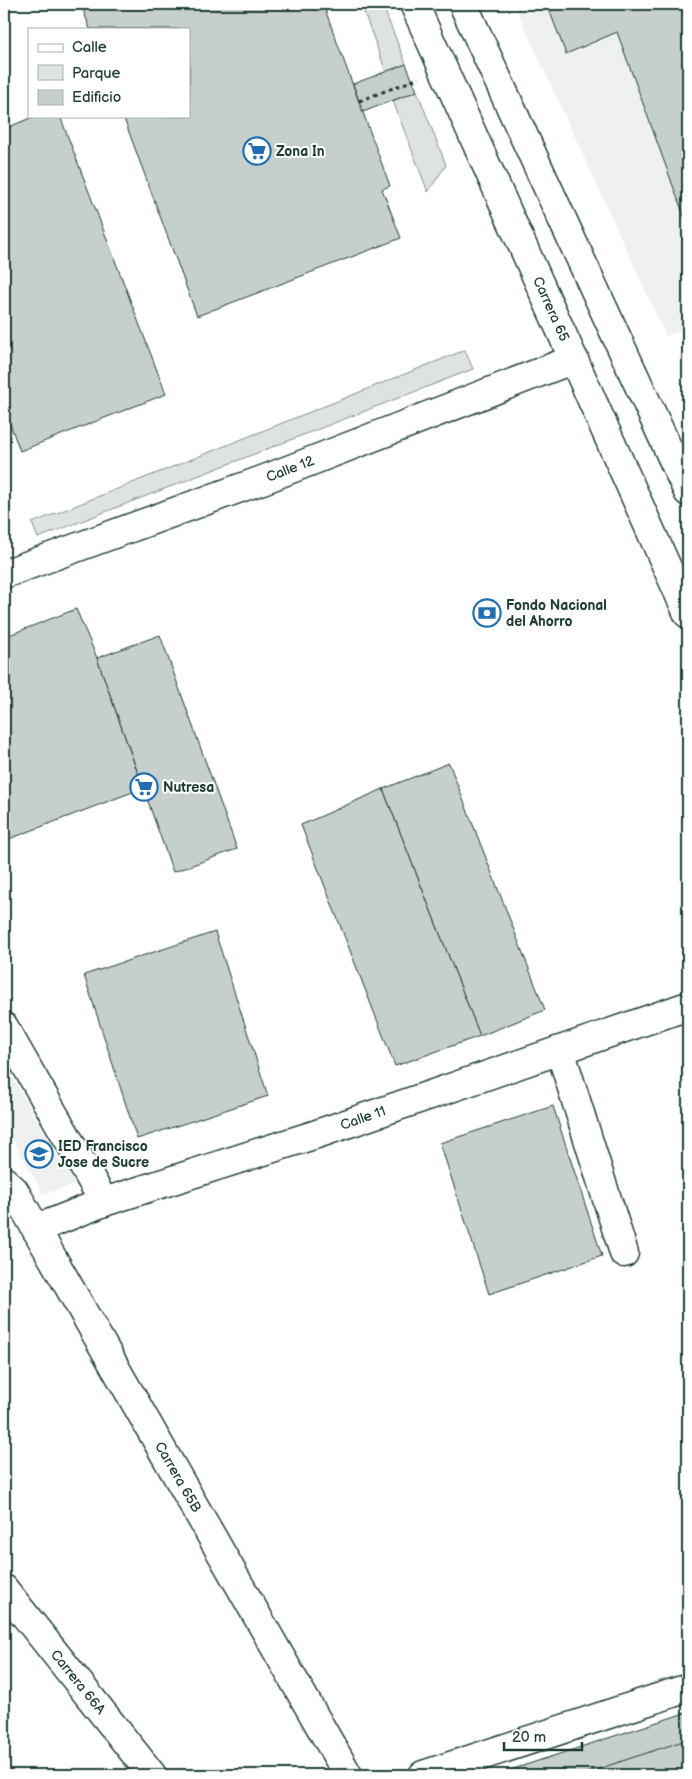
<svg xmlns="http://www.w3.org/2000/svg" width="692" height="1779" font-family="'Balsamiq Sans',sans-serif">
  <style>
    .built { fill: #eef1f0 }
    .green { fill: #dee3e2; stroke: #7e908b }
    .building { fill: #c7cfcc; stroke: #1f3d34 }
    .lines { fill: none; stroke-linecap: round; stroke-linejoin: round }
    .minor-casing { stroke: #1f3d34; stroke-width: 31 }
    .path { stroke: #1f3d34; stroke-width: 3; stroke-dasharray: 4 4; stroke-linecap: butt }
    .minor { stroke: #fff; stroke-width: 28 }
    .labels { text-anchor: middle; dominant-baseline: central; stroke-width: 4; stroke-linejoin: round; paint-order: stroke }
    .poi-label { font-size: 14px; font-weight: bold; fill: #1f3d34; stroke: #fff; text-anchor: start }
    .street-label { font-size: 14px; fill: #1f3d34; stroke: #fff }
  </style>
  <rect width="100%" height="100%" fill="#fff"/>
  <filter id="ink" filterUnits="userSpaceOnUse"><feTurbulence type="fractalNoise" baseFrequency=".02" numOctaves="2"/><feDisplacementMap in="SourceGraphic" scale="10" xChannelSelector="R" yChannelSelector="G"/><feConvolveMatrix kernelMatrix="1 2 1 2 8 2 1 2 1" color-interpolation-filters="sRGB"/></filter>
  <g filter="url(#ink)">
    <!-- built -->
    <g class="built">
      <polygon points="514,4 688,4 688,328 666,336"/>
      <polygon points="4,1063 75,1185 43,1194 4,1124"/>
    </g>
    <!-- green -->
    <g class="green">
      <polygon points="361,4 382,4 406,64 386,72"/>
      <polygon points="417,91 446,165 428,192 393,101"/>
      <polygon points="465,350 473,369 38,538 32,523"/>
    </g>
    <!-- building -->
    <g class="building">
      <polygon points="81,4 323,4 390,186 382,189 401,238 197,316 123,116 189,116 189,29 90,29"/>
      <polygon points="547,4 688,4 688,227 617,32 566,54"/>
      <polygon points="406,64 417,91 363,112 353,84"/>
      <polygon points="35,116 60,116 166,394 20,451 4,408 4,129"/>
      <polygon points="76,609 97,658 143,788 4,841 4,637"/>
      <polygon points="160,635 237,849 173,872 97,658"/>
      <polygon points="449,763 545,1010 480,1036 383,789"/>
      <polygon points="383,789 480,1036 395,1066 301,825"/>
      <polygon points="215,932 268,1096 137,1139 84,975"/>
      <polygon points="553,1106 602,1256 489,1294 440,1143"/>
      <polygon points="688,1712 688,1775 495,1775"/>
      <polygon points="686,1740 688,1775 580,1775"/>
    </g>
    <g class="lines">
      <!-- minor casing -->
      <g class="minor-casing">
        <g id="minor">
          <polyline points="414,4 688,614"/>
          <polyline points="463,4 688,492"/>
          <polyline points="4,574 265,479 574,359"/>
          <polyline points="4,1027 104,1202"/>
          <polyline points="560,1050 624,1253"/>
          <polyline points="4,1181 14,1190 36,1229 348,1775"/>
          <polyline points="36,1229 104,1202 317,1134 688,1006"/>
          <polyline points="4,1589 152,1775"/>
          <polyline points="423,1775 688,1688"/>
        </g>
      </g>
      <!-- path -->
      <polyline class="path" points="359,101 419,78"/>
      <!-- minor -->
      <use href="#minor" class="minor"/>
    </g>
  </g>
  <!-- icons -->
  <defs>
    <g id="supermarket-ring" transform="scale(1.4375)"><circle r="9.5" fill="#fff" stroke="#1f6fb2" stroke-width="1.5"/><path d="M-6-5.5h2.5l.6 2H6L4.5 2H-2.5L-4.4-4H-6ZM-1.5 3.2a1.3 1.3 0 1 0 .1 0ZM3 3.2a1.3 1.3 0 1 0 .1 0Z" fill="#1f6fb2"/></g>
    <g id="bank-ring" transform="scale(1.4375)"><circle r="9.5" fill="#fff" stroke="#1f6fb2" stroke-width="1.5"/><path d="M-6-4H6V4H-6ZM0-2.3a2.3 2.3 0 1 0 0 4.6a2.3 2.3 0 1 0 0-4.6Z" fill="#1f6fb2"/></g>
    <g id="school-ring" transform="scale(1.4375)"><circle r="9.5" fill="#fff" stroke="#1f6fb2" stroke-width="1.5"/><path d="M0-5L7-2L0 1L-7-2ZM-4 1L0 2.5L4 1V4Q0 6-4 4Z" fill="#1f6fb2"/></g>
  </defs>
  <g fill-rule="evenodd">
    <use href="#supermarket-ring" x="257" y="151"/>
    <use href="#bank-ring" x="487" y="613"/>
    <use href="#supermarket-ring" x="144" y="787"/>
    <use href="#school-ring" x="39" y="1154"/>
  </g>
  <g class="labels">
    <!-- poi labels -->
    <g class="poi-label">
      <text x="276" y="151">Zona In</text>
      <text x="506" y="605">Fondo Nacional<tspan x="506" dy="16">del Ahorro</tspan></text>
      <text x="163" y="787">Nutresa</text>
      <text x="58" y="1146">IED Francisco<tspan x="58" dy="16">Jose de Sucre</tspan></text>
    </g>
    <!-- street labels -->
    <g class="street-label">
      <text transform="translate(551 309) rotate(66)">Carrera 65</text>
      <text transform="translate(290 469) rotate(-21)">Calle 12</text>
      <text transform="translate(363 1118) rotate(-19)">Calle 11</text>
      <text transform="translate(178 1477) rotate(60)">Carrera 65B</text>
      <text transform="translate(78 1682) rotate(51)">Carrera 66A</text>
    </g>
  </g>
  <!-- margin -->
  <rect width="692" height="1779" fill="none" stroke="#fff" stroke-width="20"/>
  <rect x="10" y="10" width="672" height="1759" fill="none" stroke="#1f3d34" stroke-width="2" filter="url(#ink)"/>
  <!-- legend -->
  <rect x="28" y="28" width="162" height="90" fill="#ffffff" stroke="#a5b1ae"/>
  <rect x="38" y="44" width="25" height="8" fill="#ffffff" stroke="#a5b1ae"/>
  <text x="72" y="52" font-size="15" fill="#1f3d34">Calle</text>
  <rect x="38" y="65" width="25" height="15" fill="#dee3e2" stroke="#a5b1ae"/>
  <text x="72" y="78" font-size="15" fill="#1f3d34">Parque</text>
  <rect x="38" y="90" width="25" height="15" fill="#c7cfcc" stroke="#a5b1ae"/>
  <text x="72" y="102" font-size="15" fill="#1f3d34">Edificio</text>
  <!-- scale -->
  <path d="M504 1742v8h78v-8" fill="none" stroke="#1f3d34" stroke-width="2.5"/>
  <text x="512" y="1742" font-size="15" fill="#1f3d34" stroke="#ffffff" stroke-width="4" paint-order="stroke">20 m</text>
</svg>
